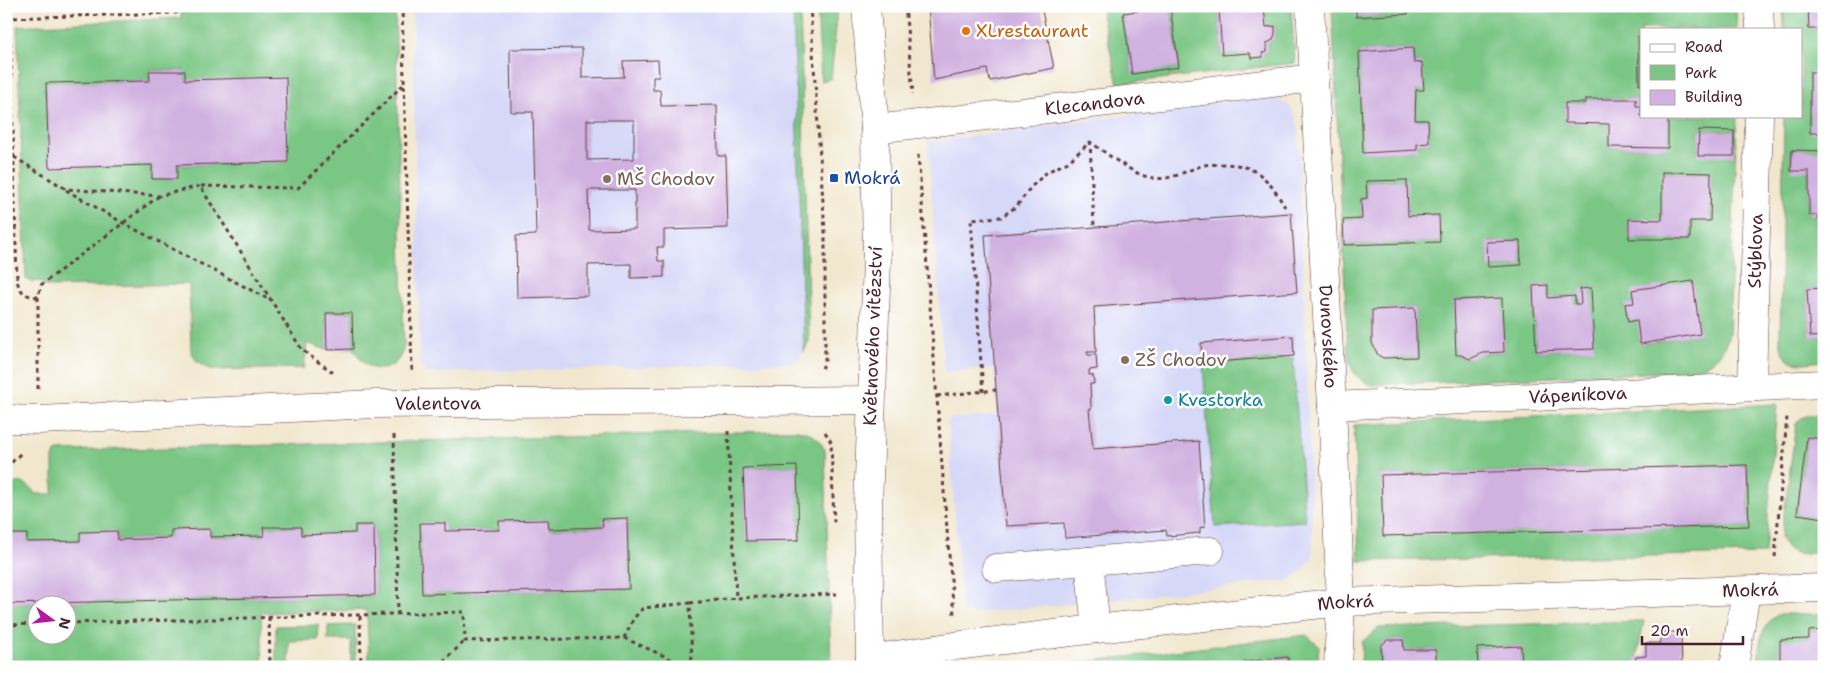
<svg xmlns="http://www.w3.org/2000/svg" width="1830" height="673" font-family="'Shantell Sans',sans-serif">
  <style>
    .built { fill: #d6d8f8 }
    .green { fill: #7ac685; stroke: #627258; fill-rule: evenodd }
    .building { fill: #d0b1e0; fill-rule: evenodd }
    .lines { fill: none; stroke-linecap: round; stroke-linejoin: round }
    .minor-casing { stroke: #633d43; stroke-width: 29 }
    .path { stroke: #633d43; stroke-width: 3; stroke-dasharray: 4 4; stroke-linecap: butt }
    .minor { stroke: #fff; stroke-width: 28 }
    .food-dot { fill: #e8710a; stroke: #fff; stroke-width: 2 }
    .transit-dot { fill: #1a4fb4; stroke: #fff; stroke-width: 2 }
    .education-dot { fill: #8d6e63; stroke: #fff; stroke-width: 2 }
    .culture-dot { fill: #0f9aa8; stroke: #fff; stroke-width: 2 }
    .labels { text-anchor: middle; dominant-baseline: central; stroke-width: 5; stroke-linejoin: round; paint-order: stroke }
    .food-label { font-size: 18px; fill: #c56008; stroke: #fff; text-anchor: start }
    .street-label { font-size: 18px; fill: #4a1f2b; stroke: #fff }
    .transit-label { font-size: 18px; fill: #164399; stroke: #fff; text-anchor: start }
    .education-label { font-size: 18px; fill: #785e54; stroke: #fff; text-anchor: start }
    .culture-label { font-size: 18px; fill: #0d838f; stroke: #fff; text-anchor: start }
  </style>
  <rect width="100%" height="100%" fill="#fff"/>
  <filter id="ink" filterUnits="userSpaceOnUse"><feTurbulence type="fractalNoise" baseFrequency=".02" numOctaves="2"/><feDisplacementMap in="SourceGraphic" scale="10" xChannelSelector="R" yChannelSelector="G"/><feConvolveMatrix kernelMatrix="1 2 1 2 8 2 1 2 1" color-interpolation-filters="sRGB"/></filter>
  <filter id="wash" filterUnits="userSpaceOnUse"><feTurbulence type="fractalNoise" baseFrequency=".0096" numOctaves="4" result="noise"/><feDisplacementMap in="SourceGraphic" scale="20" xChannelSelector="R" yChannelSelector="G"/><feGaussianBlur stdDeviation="1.12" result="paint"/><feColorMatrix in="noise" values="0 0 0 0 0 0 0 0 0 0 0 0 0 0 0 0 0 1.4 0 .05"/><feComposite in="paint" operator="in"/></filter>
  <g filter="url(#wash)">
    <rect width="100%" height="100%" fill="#f1e7ce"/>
    <!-- built -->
    <g class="built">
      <polygon points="412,6 793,6 804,352 794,363 427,373 420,366"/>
      <polygon points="1259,97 1277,98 1291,107 1298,124 1313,557 1303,570 1291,580 1093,602 962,614 948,419 998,415 994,368 944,372 928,142"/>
    </g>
    <!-- green -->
    <g class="green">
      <path d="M181 6H395L404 346C400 371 371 378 358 355 357 353 354 351 353 349 351 345 353 319 352 313H326L327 350 307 343 304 368 212 370 203 366 197 362 191 351 189 284 48 287 38 281 31 282 26 279 17 26 181 18ZM150 71H184L185 80 288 162 177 165 176 179H152V165L49 168 46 84 150 81Z"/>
      <polygon points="793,6 800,6 809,341 804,352"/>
      <polygon points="817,6 838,6 831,79 821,81"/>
      <path d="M1100 6H1138V11L1123 14 1132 73 1179 67 1171 7 1155 9 1154 6H1291L1295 63 1118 84ZM1264 7 1266 27 1275 26V33L1273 40 1267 43V52L1262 53V57L1250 53 1222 55 1219 9Z"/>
      <path d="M1332 6H1356L1357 16 1408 14V6H1736L1737 29H1641V36H1638L1639 84 1641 85V106H1636V99H1586V103H1565V123L1609 124V147L1668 148V116H1737L1729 334C1723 356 1712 365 1690 371L1372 385C1355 379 1350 369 1348 352ZM1413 48 1414 63 1421 62 1423 90H1416L1415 120H1428L1429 143 1417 144 1416 150 1364 153 1359 52ZM1699 130 1734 131V156L1698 155ZM1663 172 1711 173 1710 220 1690 221V239H1629L1662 220ZM1406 180 1408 216 1439 215V242L1344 245 1343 220 1362 219 1361 199 1367 198 1366 181ZM1520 241 1521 265 1488 267 1487 242ZM1693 282 1700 334 1641 344 1637 320 1628 321 1625 305 1634 303ZM1548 285V298L1575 296V304H1581L1580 289H1591L1593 349 1536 351 1533 286ZM1501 298 1504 352 1478 354 1470 359 1457 355 1454 300ZM1415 308 1417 357 1383 358C1367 350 1372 326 1372 310Z"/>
      <path d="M1783 6H1808L1809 29H1824V151L1792 150 1791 170 1809 171V215H1817L1819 220 1824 223V288L1807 289 1810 336H1824V361C1801 363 1783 369 1780 339L1784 116H1801V29H1784Z"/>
      <polygon points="1293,358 1305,521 1215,527 1203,364"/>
      <path d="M1777 404 1765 554 1359 561 1354 425ZM1747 465 1749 526 1383 535 1381 475Z"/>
      <path d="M1809 415H1824V439L1807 438 1797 514 1824 518V553C1805 553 1788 559 1781 537L1796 424 1800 419Z"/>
      <path d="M776 430C799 430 813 427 825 450L831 667H369L367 610 261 613 263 667H6V488C18 479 28 482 35 494H53V458L55 453 59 451 776 431ZM796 466 799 540 746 541 743 468ZM627 518 629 589 422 594 420 524 445 523V531L499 530 500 521 548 520 549 529 603 527V519ZM355 525H374L375 595 9 604 7 534H26L27 542 80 541 117 531 118 540 171 538 172 530 210 529V537L264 536V527H301V535L355 533ZM38 606H68V636H38Z"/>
      <path d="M1780 614H1824V630L1809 631V639L1780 667H1758C1760 647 1758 624 1780 614Z"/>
      <polygon points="1644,621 1635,667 1522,667 1521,646 1477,648 1478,667 1436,667 1436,650 1404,650 1403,640 1387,640 1381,646 1382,667 1361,667 1362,642 1379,628"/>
      <polygon points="319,625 318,640 289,641 289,667 276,667 276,626"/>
      <polygon points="355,625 356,667 351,667 351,640 328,640 328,626"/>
      <polygon points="1306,635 1319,646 1317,667 1289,667 1288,657 1244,662 1244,667 1043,667"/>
    </g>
    <g id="blocks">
      <!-- building -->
      <g class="building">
        <polygon points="928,6 1041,6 1054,68 990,81 987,69 934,80"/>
        <polygon points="1138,6 1154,6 1155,9 1170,7 1179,67 1132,74 1123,13 1138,11"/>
        <polygon points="1356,6 1408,6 1408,14 1356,17"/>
        <polygon points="1808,6 1824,6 1824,29 1809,29"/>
        <polygon points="1264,7 1266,27 1275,26 1275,33 1273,40 1267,43 1267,52 1262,53 1263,57 1251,58 1250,53 1222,55 1219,9"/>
        <polygon points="1638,36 1641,36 1641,85 1639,85"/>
        <path d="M582 48V78L624 77 623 61 658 60 659 77H653V90H660L661 106 717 105 718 156H726L728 228 664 230V247H657L658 261H664V277L631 278V264L588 265V296L517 298 516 236 536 235 533 112H511L510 49ZM587 120H634V159L587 160ZM588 190H635V229L589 230Z"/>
        <polygon points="1413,48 1414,63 1422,62 1424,90 1416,90 1415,120 1428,120 1429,143 1417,144 1417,150 1363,153 1359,52"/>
        <polygon points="149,71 185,71 185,80 286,77 288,162 177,165 177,179 152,179 152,165 49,168 46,83 150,81"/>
        <rect x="1810" y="72" width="14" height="61"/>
        <polygon points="1586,99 1636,99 1636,106 1641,106 1641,116 1668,116 1668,148 1609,147 1609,124 1565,123 1565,103 1586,103"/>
        <polygon points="1699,130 1734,131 1734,156 1698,156"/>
        <polygon points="1792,150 1824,151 1824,223 1819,220 1817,215 1809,215 1809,171 1791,171"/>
        <polygon points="1662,172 1711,173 1710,221 1690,221 1690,239 1629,239 1629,219 1662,220"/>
        <polygon points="1407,180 1408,216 1439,215 1440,242 1344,245 1343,220 1362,219 1361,199 1367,198 1366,181"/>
        <polygon points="1291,213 1297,292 1094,307 1096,352 1087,352 1088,355 1096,355 1097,369 1089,370 1089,375 1093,375 1094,384 1090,384 1091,409 1089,409 1093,449 1199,441 1205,528 1200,527 1200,533 1167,536 1166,530 1065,538 1064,523 1006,526 985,235"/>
        <polygon points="1520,241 1521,265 1488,267 1487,242"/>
        <polygon points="1693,281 1700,334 1640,344 1637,320 1628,322 1625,304 1634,303 1632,290"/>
        <polygon points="1548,285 1548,298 1575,296 1575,304 1581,304 1580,289 1591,288 1594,349 1536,351 1533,286"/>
        <polygon points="1824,288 1824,336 1810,337 1807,289"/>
        <polygon points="1502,298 1504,352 1483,353 1470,359 1461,355 1456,355 1454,300"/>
        <polygon points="1415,308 1417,357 1383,358 1378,355 1372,343 1372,310"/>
        <polygon points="326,313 352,313 353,349 327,350"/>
        <polygon points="1293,336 1294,356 1202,363 1201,343"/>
        <polygon points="1807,437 1824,439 1824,518 1797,514"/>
        <polygon points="1747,465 1749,526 1383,536 1381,475"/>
        <polygon points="797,466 799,540 746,541 743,468"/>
        <polygon points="627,518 629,589 422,594 420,523 445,523 445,531 499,530 499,521 548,520 549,529 603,527 602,519"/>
        <polygon points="355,525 374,525 375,595 8,604 7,534 27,534 27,542 80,541 80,532 117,531 118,540 171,538 171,530 210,529 210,537 264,536 263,527 301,527 301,535 355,533"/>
        <polygon points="1824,630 1824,667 1780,667 1780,640 1809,639 1809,631"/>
        <polygon points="1660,632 1681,632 1682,667 1635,667 1636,657 1646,656 1646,643 1660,643"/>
        <polygon points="1387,640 1403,640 1404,650 1436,650 1436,667 1382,667 1381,646"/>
        <polygon points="1521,646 1522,667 1478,667 1477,648"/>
        <polygon points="1288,657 1289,667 1244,667 1244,662"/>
      </g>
    </g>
  </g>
  <g filter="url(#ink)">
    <use href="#blocks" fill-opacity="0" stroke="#633d43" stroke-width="1"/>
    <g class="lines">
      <!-- minor casing -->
      <g class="minor-casing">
        <g id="minor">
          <polyline points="866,6 875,129 877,260 868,505 870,667"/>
          <path id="s1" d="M1310 6 1332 406 1341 602 1338 667"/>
          <polyline points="1759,6 1760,29"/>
          <path id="s2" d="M875 129 1315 78"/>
          <path id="s3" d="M1752 386 1759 116"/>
          <path id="s4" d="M1332 406 1824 384"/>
          <path id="s5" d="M6 419 39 420 375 404 871 400"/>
          <polyline points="996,568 1089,561"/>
          <polyline points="1096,629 1089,561 1210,551"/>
          <path id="s6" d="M870 659 955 646 1096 629 1341 602 1824 588"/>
          <polyline points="1734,667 1746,591"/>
        </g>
      </g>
      <!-- path -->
      <g class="path">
        <polyline points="402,6 412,372"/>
        <polyline points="810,6 825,232 825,363 822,368"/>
        <polyline points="905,6 913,94"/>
        <polyline points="6,18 174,13 220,6"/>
        <path d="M10 18 17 281C21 293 25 296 38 297L41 285 159 196"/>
        <polyline points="1090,141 1094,227"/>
        <path d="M918 155C931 309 941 462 954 615"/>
        <polyline points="6,158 14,157 66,189 159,196 200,186 302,350 335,374"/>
        <polyline points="201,186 298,188 405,83"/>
        <polyline points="66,190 123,223 270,300"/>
        <polyline points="38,297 38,389"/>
        <path d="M983 392 971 219 1001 217 1017 206 1031 187 1047 172 1068 162 1090 142C1107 153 1132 175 1153 178 1171 181 1187 170 1204 165 1210 164 1217 165 1223 164 1257 164 1269 180 1285 207"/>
        <polyline points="937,396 996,390"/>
        <polyline points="728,431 736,598"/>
        <polyline points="825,432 831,442 834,524"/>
        <polyline points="394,435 398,614"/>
        <polyline points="6,468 23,451"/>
        <polyline points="1775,557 1787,417"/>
        <polyline points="690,603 736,598 837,594"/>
        <polyline points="360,616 361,667"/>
        <polyline points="269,617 270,667"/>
        <polyline points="68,623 464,612 465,641 624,638 634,618 643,608 690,603 692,667"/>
        <polyline points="6,625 38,624"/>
        <polyline points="624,638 671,659 682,667"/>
        <polyline points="437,667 465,641"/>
      </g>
      <!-- minor -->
      <use href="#minor" class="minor"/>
    </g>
  </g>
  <!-- markers -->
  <circle class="food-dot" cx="966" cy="31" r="5"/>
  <rect class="transit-dot" x="829" y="173" width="10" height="10" rx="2.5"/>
  <g class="education-dot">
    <circle cx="607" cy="179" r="5"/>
    <circle cx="1125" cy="360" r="5"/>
  </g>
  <circle class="culture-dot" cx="1168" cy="400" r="5"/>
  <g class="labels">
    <!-- food labels -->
    <g class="food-label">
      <text x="976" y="31">XLrestaurant</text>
    </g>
    <!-- street labels -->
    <g class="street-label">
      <text stroke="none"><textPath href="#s2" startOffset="221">Klecandova</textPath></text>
      <text stroke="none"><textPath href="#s3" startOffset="135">Stýblova</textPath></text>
      <text transform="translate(873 336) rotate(-88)">Květnového vítězství</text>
      <text stroke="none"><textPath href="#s1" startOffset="331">Dunovského</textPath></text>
      <text stroke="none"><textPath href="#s4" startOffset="246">Vápeníkova</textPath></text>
      <text stroke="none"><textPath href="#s5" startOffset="432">Valentova</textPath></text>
      <text stroke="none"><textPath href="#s6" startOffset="884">Mokrá</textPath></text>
      <text stroke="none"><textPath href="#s6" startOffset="479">Mokrá</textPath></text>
    </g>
    <!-- transit labels -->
    <g class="transit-label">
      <text x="844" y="178">Mokrá</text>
    </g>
    <!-- education labels -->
    <g class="education-label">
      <text x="617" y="179">MŠ Chodov</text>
      <text x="1135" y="360">ZŠ Chodov</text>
    </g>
    <!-- culture labels -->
    <g class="culture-label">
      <text x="1178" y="400">Kvestorka</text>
    </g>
  </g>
  <!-- margin -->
  <rect width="1830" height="673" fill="none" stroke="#fff" stroke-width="25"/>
  <!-- legend -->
  <rect x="1640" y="28" width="162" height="90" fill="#ffffff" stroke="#b7a5aa"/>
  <rect x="1650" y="44" width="25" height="8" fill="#ffffff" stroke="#b7a5aa"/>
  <text x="1685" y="52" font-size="15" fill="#4a1f2b">Road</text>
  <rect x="1650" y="65" width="25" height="15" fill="#7ac685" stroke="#b7a5aa"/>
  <text x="1685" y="78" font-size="15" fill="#4a1f2b">Park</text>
  <rect x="1650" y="90" width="25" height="15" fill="#d0b1e0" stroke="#b7a5aa"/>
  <text x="1685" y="102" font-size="15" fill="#4a1f2b">Building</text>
  <!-- north arrow -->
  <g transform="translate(52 620) rotate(105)"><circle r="24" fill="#ffffff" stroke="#b7a5aa"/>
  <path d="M0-4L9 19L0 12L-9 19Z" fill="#b5179e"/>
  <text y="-8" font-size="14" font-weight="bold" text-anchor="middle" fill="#4a1f2b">N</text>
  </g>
  <!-- scale -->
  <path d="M1642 636v8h101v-8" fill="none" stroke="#4a1f2b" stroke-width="2.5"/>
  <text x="1650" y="636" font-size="15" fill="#4a1f2b" stroke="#ffffff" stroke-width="4" paint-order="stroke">20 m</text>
</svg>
